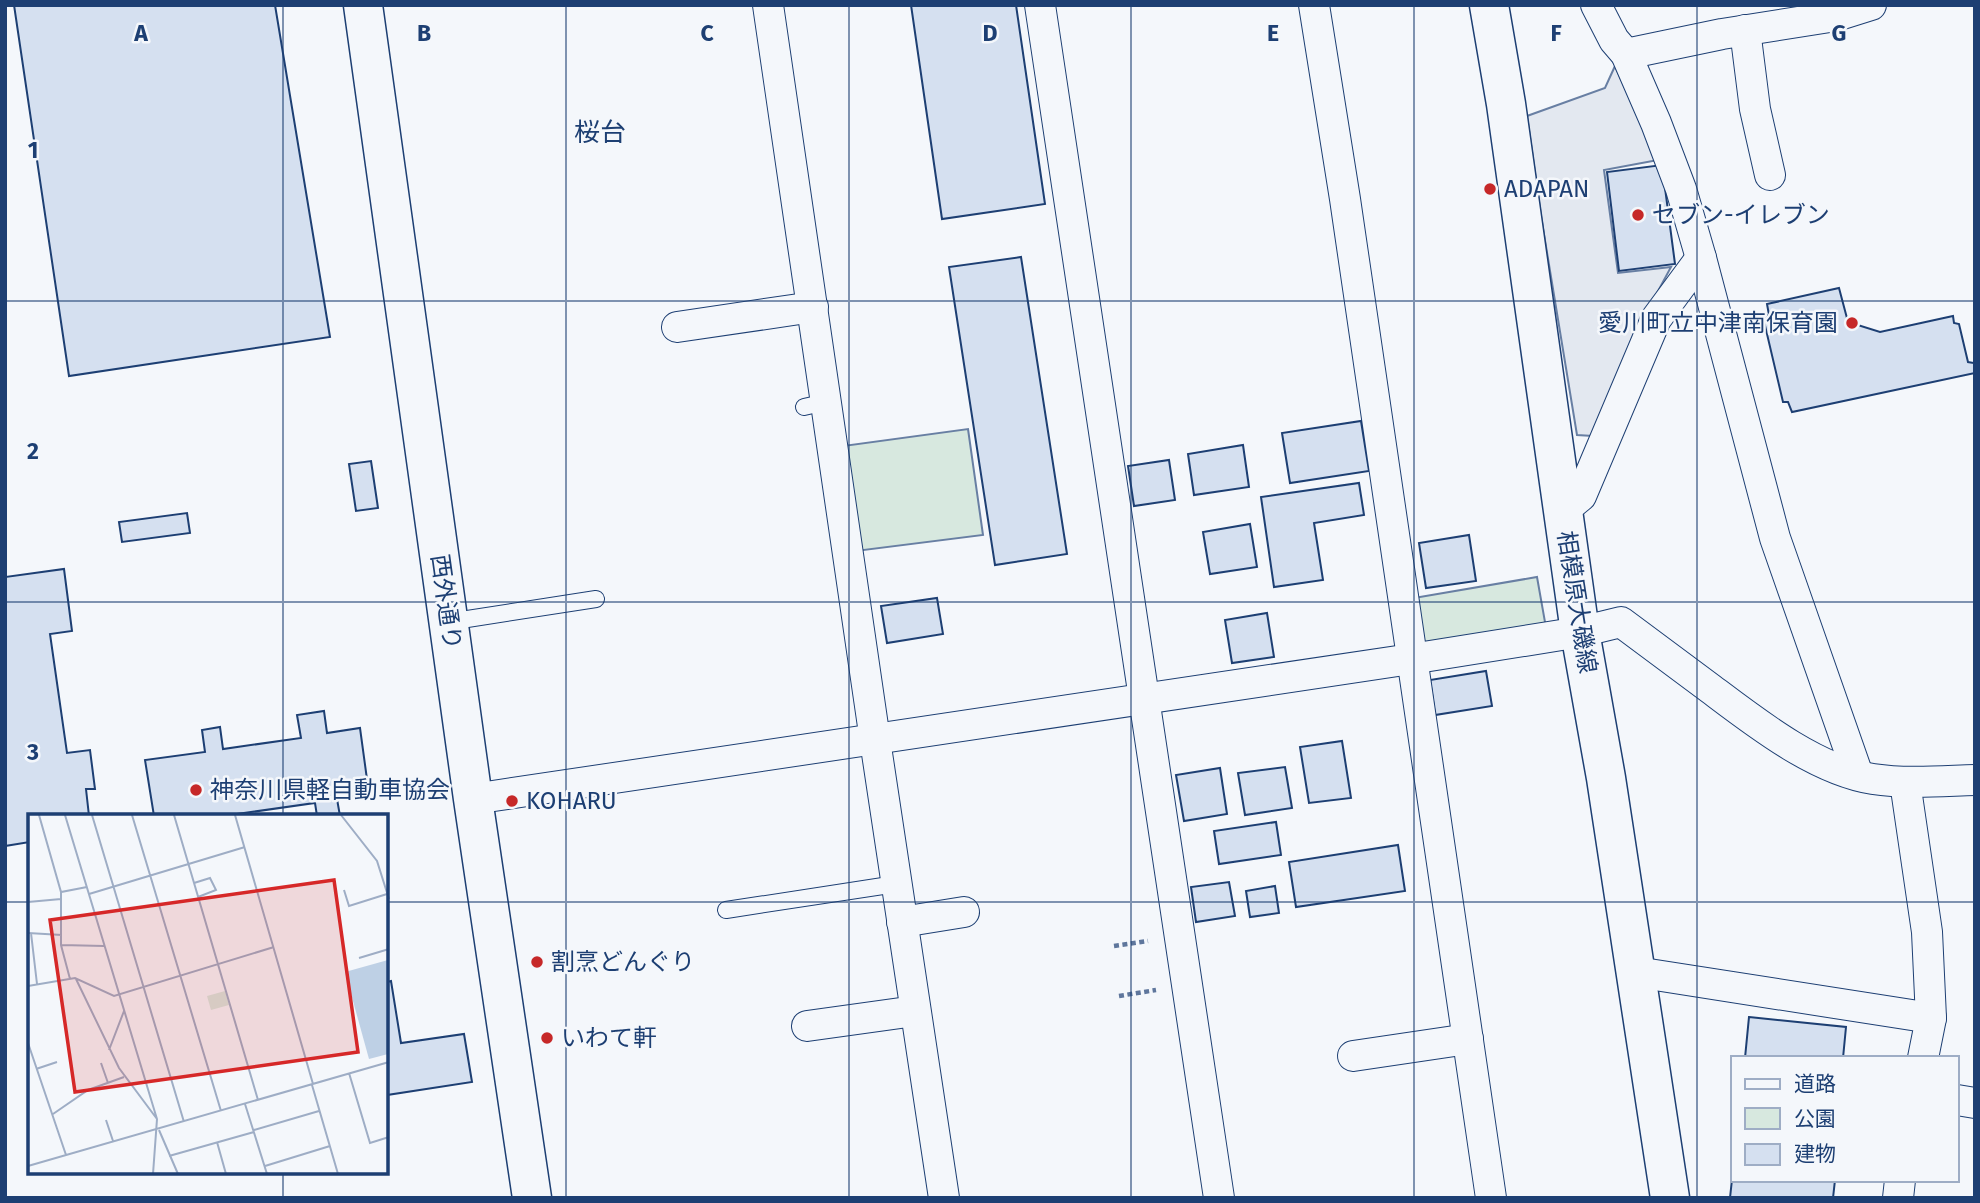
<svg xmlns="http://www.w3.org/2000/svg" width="1980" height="1203" font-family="'Fira Sans','Noto Sans JP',sans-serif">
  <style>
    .green { fill: #d7e8df; stroke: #687fa3; stroke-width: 2 }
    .parking { fill: #e3e8f0; stroke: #687fa3; stroke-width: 2 }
    .building { fill: #d5e0f0; stroke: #1d3f73; stroke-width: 2 }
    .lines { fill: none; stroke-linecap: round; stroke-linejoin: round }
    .lane-casing { stroke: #1d3f73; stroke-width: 18 }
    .street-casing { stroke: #1d3f73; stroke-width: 32 }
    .secondary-casing { stroke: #1d3f73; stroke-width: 41 }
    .primary-casing { stroke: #1d3f73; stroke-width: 41 }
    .path { stroke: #5e769c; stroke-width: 4.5; stroke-dasharray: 5 3.5; stroke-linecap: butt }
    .lane { stroke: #f4f7fb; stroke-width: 16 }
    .street { stroke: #f4f7fb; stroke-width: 30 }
    .secondary { stroke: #f4f7fb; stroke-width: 38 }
    .primary { stroke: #f4f7fb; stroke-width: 38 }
    .grid { fill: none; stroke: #1d3f73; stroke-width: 2; stroke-opacity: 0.55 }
    .poi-dot { fill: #c62828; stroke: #f4f7fb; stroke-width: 2.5 }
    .labels { text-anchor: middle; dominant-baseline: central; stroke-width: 5; stroke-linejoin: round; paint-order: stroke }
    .poi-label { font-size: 24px; fill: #1d3f73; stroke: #f4f7fb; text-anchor: start }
    .street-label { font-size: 24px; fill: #1d3f73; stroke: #f4f7fb }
    .neighbourhood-label { font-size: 26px; fill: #1d3f73; stroke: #f4f7fb }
    .inset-road { fill: none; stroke: #9eadc5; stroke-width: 2 }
    .view { fill: #d62828; fill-opacity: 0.15; stroke: #d62828; stroke-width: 3.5 }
    .inset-edge { fill: none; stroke: #1d3f73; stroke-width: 3.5 }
    .grid-label { font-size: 23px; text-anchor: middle; font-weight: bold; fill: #1d3f73; stroke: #f4f7fb; stroke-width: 5; stroke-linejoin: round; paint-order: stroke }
  </style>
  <rect width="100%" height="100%" fill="#f4f7fb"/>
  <!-- green -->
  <g class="green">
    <polygon points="968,429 983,535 856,551 843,446"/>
    <polygon points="1537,577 1545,622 1542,628 1420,647 1408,599"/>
  </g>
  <!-- parking -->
  <polygon class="parking" points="1615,66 1658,160 1604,170 1618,273 1671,267 1635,334 1593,436 1577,435 1541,216 1527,116 1605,88"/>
  <!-- building -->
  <g class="building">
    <polygon points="14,5 275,5 330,337 69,376"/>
    <polygon points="911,5 1016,5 1045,204 942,219"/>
    <polygon points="1662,165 1675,264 1619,271 1607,172"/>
    <polygon points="1021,257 1067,554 995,565 949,267"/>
    <polygon points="1839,288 1848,322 1880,332 1953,316 1954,323 1959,324 1968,362 1974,363 1975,373 1792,412 1788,402 1783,402 1763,317 1769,315 1767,304"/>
    <polygon points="1361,421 1369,471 1290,483 1282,433"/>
    <polygon points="1243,445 1249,487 1194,495 1188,454"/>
    <polygon points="1169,460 1175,500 1134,506 1128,466"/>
    <polygon points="371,461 378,508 356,511 349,464"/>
    <polygon points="1359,483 1364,515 1314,523 1323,580 1274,587 1261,497"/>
    <polygon points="187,513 190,533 122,542 119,522"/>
    <polygon points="1250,524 1257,567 1210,574 1203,532"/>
    <polygon points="1469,535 1476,581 1426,588 1419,543"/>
    <polygon points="64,569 72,631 50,634 67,753 90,750 95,789 86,789 89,816 30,816 30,842 5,846 5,577"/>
    <polygon points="937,598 943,634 887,643 881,606"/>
    <polygon points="1267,613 1274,657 1232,663 1225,620"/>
    <polygon points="1486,671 1492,706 1435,715 1430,680"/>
    <polygon points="324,711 327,733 360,728 369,794 337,799 340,816 317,816 315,803 223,816 154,816 145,760 205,752 202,730 220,727 223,749 301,738 297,715"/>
    <polygon points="1342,741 1351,798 1309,803 1300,747"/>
    <polygon points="1285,767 1292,808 1245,815 1238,773"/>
    <polygon points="1220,768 1227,814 1184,821 1176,775"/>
    <polygon points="1276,822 1281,855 1219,864 1214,831"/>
    <polygon points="1398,845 1405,891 1296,907 1289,862"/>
    <polygon points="1229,882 1235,916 1196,922 1191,887"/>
    <polygon points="1275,886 1279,913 1250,917 1246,891"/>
    <polygon points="391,981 401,1043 464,1034 472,1082 387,1095 387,982"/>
    <polygon points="1749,1017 1846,1027 1843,1058 1745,1058"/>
    <polygon points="1733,1170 1733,1180 1835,1180 1833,1198 1730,1198"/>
  </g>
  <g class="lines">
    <!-- lane casing -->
    <g class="lane-casing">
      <g id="lane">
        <polyline points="804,407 826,402"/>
        <polyline points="448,622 596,599"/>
        <polyline points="726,910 896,884"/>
      </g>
    </g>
    <!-- street casing -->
    <g class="street-casing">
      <g id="street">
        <polyline points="768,5 875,740 944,1198"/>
        <polyline points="1040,5 1219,1198"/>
        <polyline points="1314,5 1345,199 1491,1198"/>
        <polyline points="1596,5 1614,40 1626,54 1656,123 1681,189 1701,258 1775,538 1858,775"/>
        <polyline points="1745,30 1755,109 1770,175"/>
        <polyline points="1626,54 1722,34 1836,16 1871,5"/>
        <polyline points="677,327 813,307"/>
        <polyline points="1564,510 1581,496 1656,319 1701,258"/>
        <polyline points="1905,782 1927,932 1931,1018 1923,1058"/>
        <path d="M473 799 1411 659 1580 632 1621 622C1651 644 1681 667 1711 689 1756 723 1816 770 1873 779 1907 784 1941 781 1975 780"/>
        <polyline points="902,922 964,912"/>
        <polyline points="1636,972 1931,1018"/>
        <polyline points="807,1026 915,1011"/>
        <polyline points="1353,1056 1468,1039"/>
        <polyline points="1957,1100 1975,1103"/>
        <polyline points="1898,1198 1900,1180"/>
      </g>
    </g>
    <!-- secondary casing -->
    <g class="secondary-casing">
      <polyline id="secondary" points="363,5 473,799 532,1198"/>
    </g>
    <!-- primary casing -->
    <g class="primary-casing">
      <polyline id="primary" points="1489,5 1506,104 1580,632 1606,778 1670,1198"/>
    </g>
    <!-- path -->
    <g class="path">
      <polyline points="1114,946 1148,941"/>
      <polyline points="1119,996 1156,990"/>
    </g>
    <!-- lane -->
    <use href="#lane" class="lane"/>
    <!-- street -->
    <use href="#street" class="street"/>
    <!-- secondary -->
    <use href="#secondary" class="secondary"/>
    <!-- primary -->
    <use href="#primary" class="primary"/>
  </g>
  <!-- grid -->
  <path class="grid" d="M283 5V816M566 5V1198M849 5V1198M1131 5V1198M1414 5V1198M1697 5V1198M5 301H1975M5 602H1975M5 902H30M387 902H1975M283 1173V1198"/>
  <!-- markers -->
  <g class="poi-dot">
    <circle cx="1490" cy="189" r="7"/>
    <circle cx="1638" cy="215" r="7"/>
    <circle cx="1852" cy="323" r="7"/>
    <circle cx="196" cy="790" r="7"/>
    <circle cx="512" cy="801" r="7"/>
    <circle cx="537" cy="962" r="7"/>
    <circle cx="547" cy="1038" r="7"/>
  </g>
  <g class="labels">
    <!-- poi labels -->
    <g class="poi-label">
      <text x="1504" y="189">ADAPAN</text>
      <text x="1652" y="215">セブン-イレブン</text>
      <text x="1838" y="323" text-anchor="end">愛川町立中津南保育園</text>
      <text x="210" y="790">神奈川県軽自動車協会</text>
      <text x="526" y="801">KOHARU</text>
      <text x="551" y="962">割烹どんぐり</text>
      <text x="561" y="1038">いわて軒</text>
    </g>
    <!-- street labels -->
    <g class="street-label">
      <text transform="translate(446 602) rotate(82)">西外通り</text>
      <text transform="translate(1577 602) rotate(81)">相模原大磯線</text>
    </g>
    <!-- neighbourhood labels -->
    <g class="neighbourhood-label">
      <text x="600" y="132">桜台</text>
    </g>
  </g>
  <!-- overview -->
  <g transform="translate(28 814)">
    <rect width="360" height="360" fill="#f4f7fb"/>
    <path d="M197 177 201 191 183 196 179 182Z" fill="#d7e8df"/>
    <path d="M360 146V240L341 245 317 158Z" fill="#bed0e5"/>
    <path class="inset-road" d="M11 1 33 78 59 73M37 1 129 305 125 360M64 1 156 308M104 1 193 297M146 1 230 286M207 1 285 270M313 1 349 47 361 85M166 69 182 64 188 76 170 83M316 76 321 92 359 80M33 78V131L42 165M61 80 217 33M0 88 33 85M0 119 34 121M3 119 9 170M33 131 76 132M331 144 361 135M48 165 91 254 129 305M0 172 47 164 86 182 246 133M0 229 38 341M81 236 96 197M73 249 80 269M8 255 29 248M321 259 342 329 361 323M284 271 310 360M217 290 239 360M25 300 60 276 96 263M78 306 85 327M131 316 150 360M226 316 291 297M189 328 198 360M141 342 226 318M0 352 361 248M237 352 302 332"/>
    <path class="view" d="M306 66 330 238 47 278 22 106Z"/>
    <rect width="360" height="360" class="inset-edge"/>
  </g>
  <g class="grid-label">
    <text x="141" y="41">A</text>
    <text x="424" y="41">B</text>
    <text x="707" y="41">C</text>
    <text x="990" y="41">D</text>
    <text x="1273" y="41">E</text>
    <text x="1556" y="41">F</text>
    <text x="1839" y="41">G</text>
    <text x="33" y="158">1</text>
    <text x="33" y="459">2</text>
    <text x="33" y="760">3</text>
  </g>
  <!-- border -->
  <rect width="1980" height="1203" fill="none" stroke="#1d3f73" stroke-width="14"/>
  <!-- legend -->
  <rect x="1731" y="1056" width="228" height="126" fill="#f4f7fb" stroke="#9eadc5" stroke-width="2"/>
  <rect x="1745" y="1079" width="35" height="10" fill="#f4f7fb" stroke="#9eadc5" stroke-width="2"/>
  <text x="1794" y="1091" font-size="21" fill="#1d3f73">道路</text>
  <rect x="1745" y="1108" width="35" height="21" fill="#d7e8df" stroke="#9eadc5" stroke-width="2"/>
  <text x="1794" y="1126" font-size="21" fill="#1d3f73">公園</text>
  <rect x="1745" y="1144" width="35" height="21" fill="#d5e0f0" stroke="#9eadc5" stroke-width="2"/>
  <text x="1794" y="1161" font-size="21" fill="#1d3f73">建物</text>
</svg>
